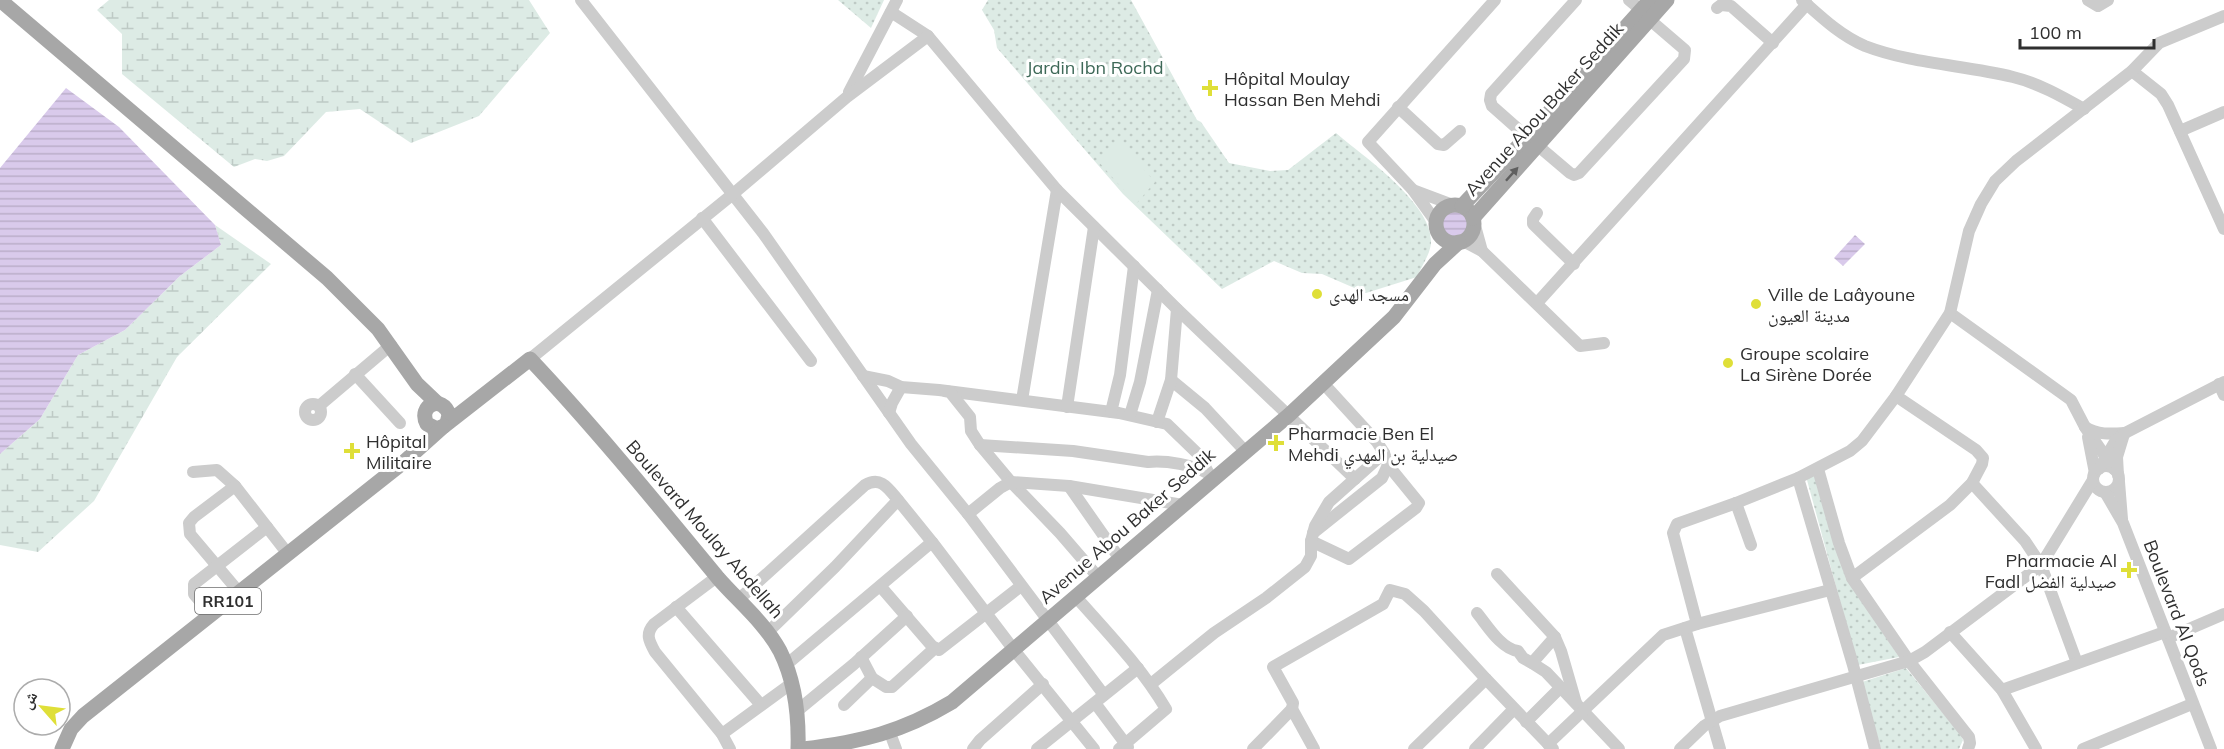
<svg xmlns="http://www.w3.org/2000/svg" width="2224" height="749" font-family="Mulish,'Noto Naskh Arabic',sans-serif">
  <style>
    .grass { fill: url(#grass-dots) }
    .wetland { fill: url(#wetland-marsh) }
    .pitch { fill: #ddebe5 }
    .water { fill: url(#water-rules) }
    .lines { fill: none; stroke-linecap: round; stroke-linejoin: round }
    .minor { stroke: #ccc; stroke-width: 12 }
    .major { stroke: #a7a7a7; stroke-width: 15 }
    .oneway { fill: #5f5f5f }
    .poi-dot { fill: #dfdf38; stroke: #fff; stroke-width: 2 }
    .labels { text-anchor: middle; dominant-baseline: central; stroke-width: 6; stroke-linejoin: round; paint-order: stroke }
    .shield { fill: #fff; stroke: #6d6d6d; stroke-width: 1.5 }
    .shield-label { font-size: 16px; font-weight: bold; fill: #2f2f2f }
    .park-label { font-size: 18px; fill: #3e6958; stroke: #fff }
    .poi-label { font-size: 18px; fill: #2f2f2f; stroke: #fff; text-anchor: start }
    .street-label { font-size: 18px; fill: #2f2f2f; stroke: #fff }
  </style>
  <defs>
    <pattern id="grass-dots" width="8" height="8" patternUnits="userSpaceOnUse" patternTransform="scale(1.5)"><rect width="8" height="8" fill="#ddebe5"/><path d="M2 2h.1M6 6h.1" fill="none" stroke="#becac5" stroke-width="1.8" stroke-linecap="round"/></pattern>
    <pattern id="wetland-marsh" width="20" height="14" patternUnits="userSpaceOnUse" patternTransform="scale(1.5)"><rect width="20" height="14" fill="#ddebe5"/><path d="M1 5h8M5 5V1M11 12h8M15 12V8" fill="none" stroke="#becac5"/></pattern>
    <pattern id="water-rules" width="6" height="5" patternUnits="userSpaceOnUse" patternTransform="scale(1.5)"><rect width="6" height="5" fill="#d9caeb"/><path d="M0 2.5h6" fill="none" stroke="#bbaeca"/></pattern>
  </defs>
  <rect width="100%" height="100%" fill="#fff"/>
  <!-- grass -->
  <g class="grass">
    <polygon points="838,0 884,0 871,28"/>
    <path d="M988 0H1131L1197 120 1201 122 1229 163 1270 171 1288 170 1336 133C1364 157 1432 203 1431 242 1431 253 1421 267 1417 277L1366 293 1322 274 1302 273 1274 261 1222 289 1123 194 997 48 994 30 982 10Z"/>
    <polygon points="1808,475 1815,476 1847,578 1899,657 1858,665 1856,660 1807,480"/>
    <polygon points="1906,668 1960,734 1963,740 1959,749 1881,749 1862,682"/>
  </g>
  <!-- wetland -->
  <g class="wetland">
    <polygon points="109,0 529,0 550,33 479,116 411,143 360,109 326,112 284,156 267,161 255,159 234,167 122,74 122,34 97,10"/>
    <polygon points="215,225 271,264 177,357 94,501 38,552 0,545 0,454 40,419 78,355 125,330 180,276 221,245"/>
  </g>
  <!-- pitch -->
  <polygon class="pitch" points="1118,140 1155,182 1136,204 1097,160"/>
  <!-- water -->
  <g class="water">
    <polygon points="66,88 119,127 215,225 221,245 180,276 125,330 78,355 40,419 0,454 0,168"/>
    <circle cx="1454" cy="225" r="14"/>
    <polygon points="1855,235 1865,244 1843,266 1834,258"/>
  </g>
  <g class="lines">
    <!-- minor -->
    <g class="minor">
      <polyline points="581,0 763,233 911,444 968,514 1104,695"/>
      <polyline points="1629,0 1641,10"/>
      <path d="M1802 0C1821 17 1841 36 1865 46 1912 64 1964 65 2013 77 2038 83 2061 96 2084 109"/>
      <polyline points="2088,0 2098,6 2108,0"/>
      <polyline points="1717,8 1721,5 1731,6 1773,43"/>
      <polyline points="891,12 928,36 1057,190 1177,309 1355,479"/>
      <polyline points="2132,71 2161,94 2168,105 2224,229"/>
      <polyline points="849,92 897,0"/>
      <polyline points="1398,107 1438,144 1444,145 1460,131"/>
      <polyline points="2180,131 2224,112"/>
      <polyline points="1527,137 1492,106 1490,100 1491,94 1576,0"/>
      <polyline points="1537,145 1570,173 1574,175 1579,173 1684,59 1685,50 1650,20"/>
      <polyline points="1413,190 1368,142 1495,0"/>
      <polyline points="1537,213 1533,219 1533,224 1574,264"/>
      <polyline points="702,218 811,361"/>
      <polyline points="1436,222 1413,190 1453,205"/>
      <polyline points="1463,241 1482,251 1474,222"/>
      <polyline points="1482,251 1580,346 1604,343"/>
      <polyline points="1537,303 1807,4"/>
      <polyline points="1950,313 2071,400 2085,427 2114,469"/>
      <polyline points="530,359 733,194 847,97 928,36"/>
      <polyline points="355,374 400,423"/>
      <polyline points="863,376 888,381 901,387 939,390 1119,413 1167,424 1198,454 1209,474 1214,477"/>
      <polyline points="1171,380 1205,408 1245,451"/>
      <polyline points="2219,384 2224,395"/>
      <polyline points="945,391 950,392 970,417 971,431 980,445 1011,482 1060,533 1098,577"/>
      <polyline points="1022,400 1057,190"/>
      <circle cx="313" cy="412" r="8"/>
      <polyline points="319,406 391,345"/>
      <polyline points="1067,407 1094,227"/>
      <polyline points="1111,412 1120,375 1134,266"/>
      <polyline points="889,413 892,403 901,387"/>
      <polyline points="1130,415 1140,382 1158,290"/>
      <polyline points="1157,422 1171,380 1177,309"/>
      <path d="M2085 427C2097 435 2111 434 2125 433"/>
      <polyline points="2088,437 2095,473"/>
      <path d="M980 445 1073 451 1148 462C1165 460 1195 465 1209 474"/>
      <circle cx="2106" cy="479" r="13"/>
      <polyline points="1818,469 1839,543 1852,578 1909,661 1969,737 1970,743 1968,749"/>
      <polyline points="2099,469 2116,440 2125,433 2224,382"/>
      <polyline points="193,472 217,470 235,486"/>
      <polyline points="2118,475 2117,457 2124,434"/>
      <polyline points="1798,478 1853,665 1875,749"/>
      <polyline points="2119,482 2122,519"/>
      <polyline points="1972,483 2025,541 2041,565 2077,663"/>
      <polyline points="1069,486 1120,559"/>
      <polyline points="2105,492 2123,523 2211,749"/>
      <polyline points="1736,503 1751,545"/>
      <polyline points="968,514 1000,488 1011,482 1069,486 1183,505"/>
      <polyline points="1313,533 1382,478 1388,465 1384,453 1377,442 1323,383"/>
      <polyline points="1311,541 1349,559 1416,508 1419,503 1388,465"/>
      <polyline points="1497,574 1555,637 1561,651 1576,703"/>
      <path d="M718 576 654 624C645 634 649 641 655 652L722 734 730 749"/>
      <polyline points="1852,578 1950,505 1972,483 1982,464 1983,458 1976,450 1896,396"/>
      <polyline points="881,587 932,646 939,650 1021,586"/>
      <polyline points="239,592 190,534 189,523 194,517 235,486 288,554"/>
      <path d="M1076 597C1108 633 1141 667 1166 709L1119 749"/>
      <path d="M738 600 865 485C881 476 888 488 898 500"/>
      <polyline points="676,607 761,705"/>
      <path d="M1477 613C1487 625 1501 649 1518 651L1523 658 1532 663"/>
      <polyline points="211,614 194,594 194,584 267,527"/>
      <polyline points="1697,624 1673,533 1677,524 1736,503 1798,478 1850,451 1862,441 1896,396 1950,313 1969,231 1981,204 1995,181 2016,161 2132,71 2159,43 2224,16"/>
      <polyline points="1685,628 1720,749"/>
      <polyline points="768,632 835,567 898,500 932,542 1014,650 1094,749"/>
      <polyline points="1950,632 2002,690 2036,749"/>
      <polyline points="1555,637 1532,663 1546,672 1619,749"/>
      <polyline points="2168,638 2224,614"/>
      <polyline points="861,657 872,678"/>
      <polyline points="786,665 932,542"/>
      <polyline points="1151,684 1214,633 1266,598 1305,567 1311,556 1311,541 1315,526 1329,502 1384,453"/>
      <polyline points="2002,690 2165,632"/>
      <polyline points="1095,703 1128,747"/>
      <polyline points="844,705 872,678 886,687 892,687 935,648"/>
      <polyline points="1292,709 1293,703 1273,667 1383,604 1390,590 1405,594 1424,611 1486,679 1553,749"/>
      <polyline points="797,711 854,664 907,616"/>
      <polyline points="1526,722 1560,688"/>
      <polyline points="890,733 896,749"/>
      <polyline points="722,734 792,683"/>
      <polyline points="1548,744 1663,635 1697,624 1830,590"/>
      <polyline points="973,749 980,740 1043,684"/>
      <polyline points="1037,749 1138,668"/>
      <polyline points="1253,749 1292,709 1314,749"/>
      <polyline points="1414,749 1486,679"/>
      <polyline points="1475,749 1514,709"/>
      <polyline points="1680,749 1704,726 1720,716 1909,661 1925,652 2041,565 2093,480"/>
      <polyline points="2083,749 2192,704"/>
    </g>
    <!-- major -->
    <g class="major">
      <polyline points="0,0 327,278 378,329 417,384 437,403"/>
      <circle cx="1455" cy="224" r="19"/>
      <polyline points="1462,206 1527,137 1650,0"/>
      <polyline points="1473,218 1667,0"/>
      <path d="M447 423 449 415C443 394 417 405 427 424L437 429 444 426 530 359C596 429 657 504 718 578 739 602 765 623 780 651 795 681 799 716 798 749"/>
      <polyline points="62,749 71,729 83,716 405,461 444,426"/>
      <path d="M803 749C861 742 902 732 952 702L1289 415 1394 317 1435 264 1459 242"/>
    </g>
  </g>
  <!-- one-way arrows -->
  <defs><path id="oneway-solid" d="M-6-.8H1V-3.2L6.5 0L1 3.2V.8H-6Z" transform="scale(1.5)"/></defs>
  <use class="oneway" href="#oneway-solid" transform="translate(1512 174) rotate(-48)"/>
  <!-- markers -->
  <g class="poi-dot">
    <path d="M1207 79h6v6h6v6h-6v6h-6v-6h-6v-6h6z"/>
    <circle cx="1317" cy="294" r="6"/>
    <circle cx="1756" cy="304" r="6"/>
    <circle cx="1728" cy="363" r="6"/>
    <path d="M1273 434h6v6h6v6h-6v6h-6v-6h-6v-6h6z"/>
    <path d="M349 442h6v6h6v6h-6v6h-6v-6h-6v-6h6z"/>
    <path d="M2126 561h6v6h6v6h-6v6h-6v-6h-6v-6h6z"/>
  </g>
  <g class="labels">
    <!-- shield labels -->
    <rect class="shield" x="195" y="588" width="66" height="26" rx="4.5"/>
    <g class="shield-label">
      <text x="228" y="601">RR101</text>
    </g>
    <!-- park labels -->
    <g class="park-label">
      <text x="1095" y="67">Jardin Ibn Rochd</text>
    </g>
    <!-- poi labels -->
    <g class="poi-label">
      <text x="1224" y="78">Hôpital Moulay<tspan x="1224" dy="21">Hassan Ben Mehdi</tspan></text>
      <text x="1329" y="294">مسجد الهدى</text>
      <text x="1768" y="294">Ville de Laâyoune<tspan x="1768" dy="21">مدينة العيون</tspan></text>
      <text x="1740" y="353">Groupe scolaire<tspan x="1740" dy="21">La Sirène Dorée</tspan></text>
      <text x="1288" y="433">Pharmacie Ben El<tspan x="1288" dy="21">Mehdi صيدلية بن المهدي</tspan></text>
      <text x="366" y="441">Hôpital<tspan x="366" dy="21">Militaire</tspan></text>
      <text x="2117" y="560" text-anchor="end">Pharmacie Al<tspan x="2117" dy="21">Fadl صيدلية الفضل</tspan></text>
    </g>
    <!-- street labels -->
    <g class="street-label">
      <text transform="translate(1544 109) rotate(-48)">Avenue Abou Baker Seddik</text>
      <text transform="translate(1127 526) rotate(-41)">Avenue Abou Baker Seddik</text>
      <text transform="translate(705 529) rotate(49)">Boulevard Moulay Abdellah</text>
      <text transform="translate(2177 613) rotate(69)">Boulevard Al Qods</text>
    </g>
  </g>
  <!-- north arrow -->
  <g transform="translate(42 707) rotate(298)"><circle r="28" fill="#ffffff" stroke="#acacac" stroke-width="1.5"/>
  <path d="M0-4.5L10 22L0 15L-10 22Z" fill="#dfdf38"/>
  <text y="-9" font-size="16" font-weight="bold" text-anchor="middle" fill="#2f2f2f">ش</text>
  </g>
  <!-- scale -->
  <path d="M2020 39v9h134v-9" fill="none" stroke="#2f2f2f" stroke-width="3"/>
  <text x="2029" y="39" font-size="18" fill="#2f2f2f" stroke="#ffffff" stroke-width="4.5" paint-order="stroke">100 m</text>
</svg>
